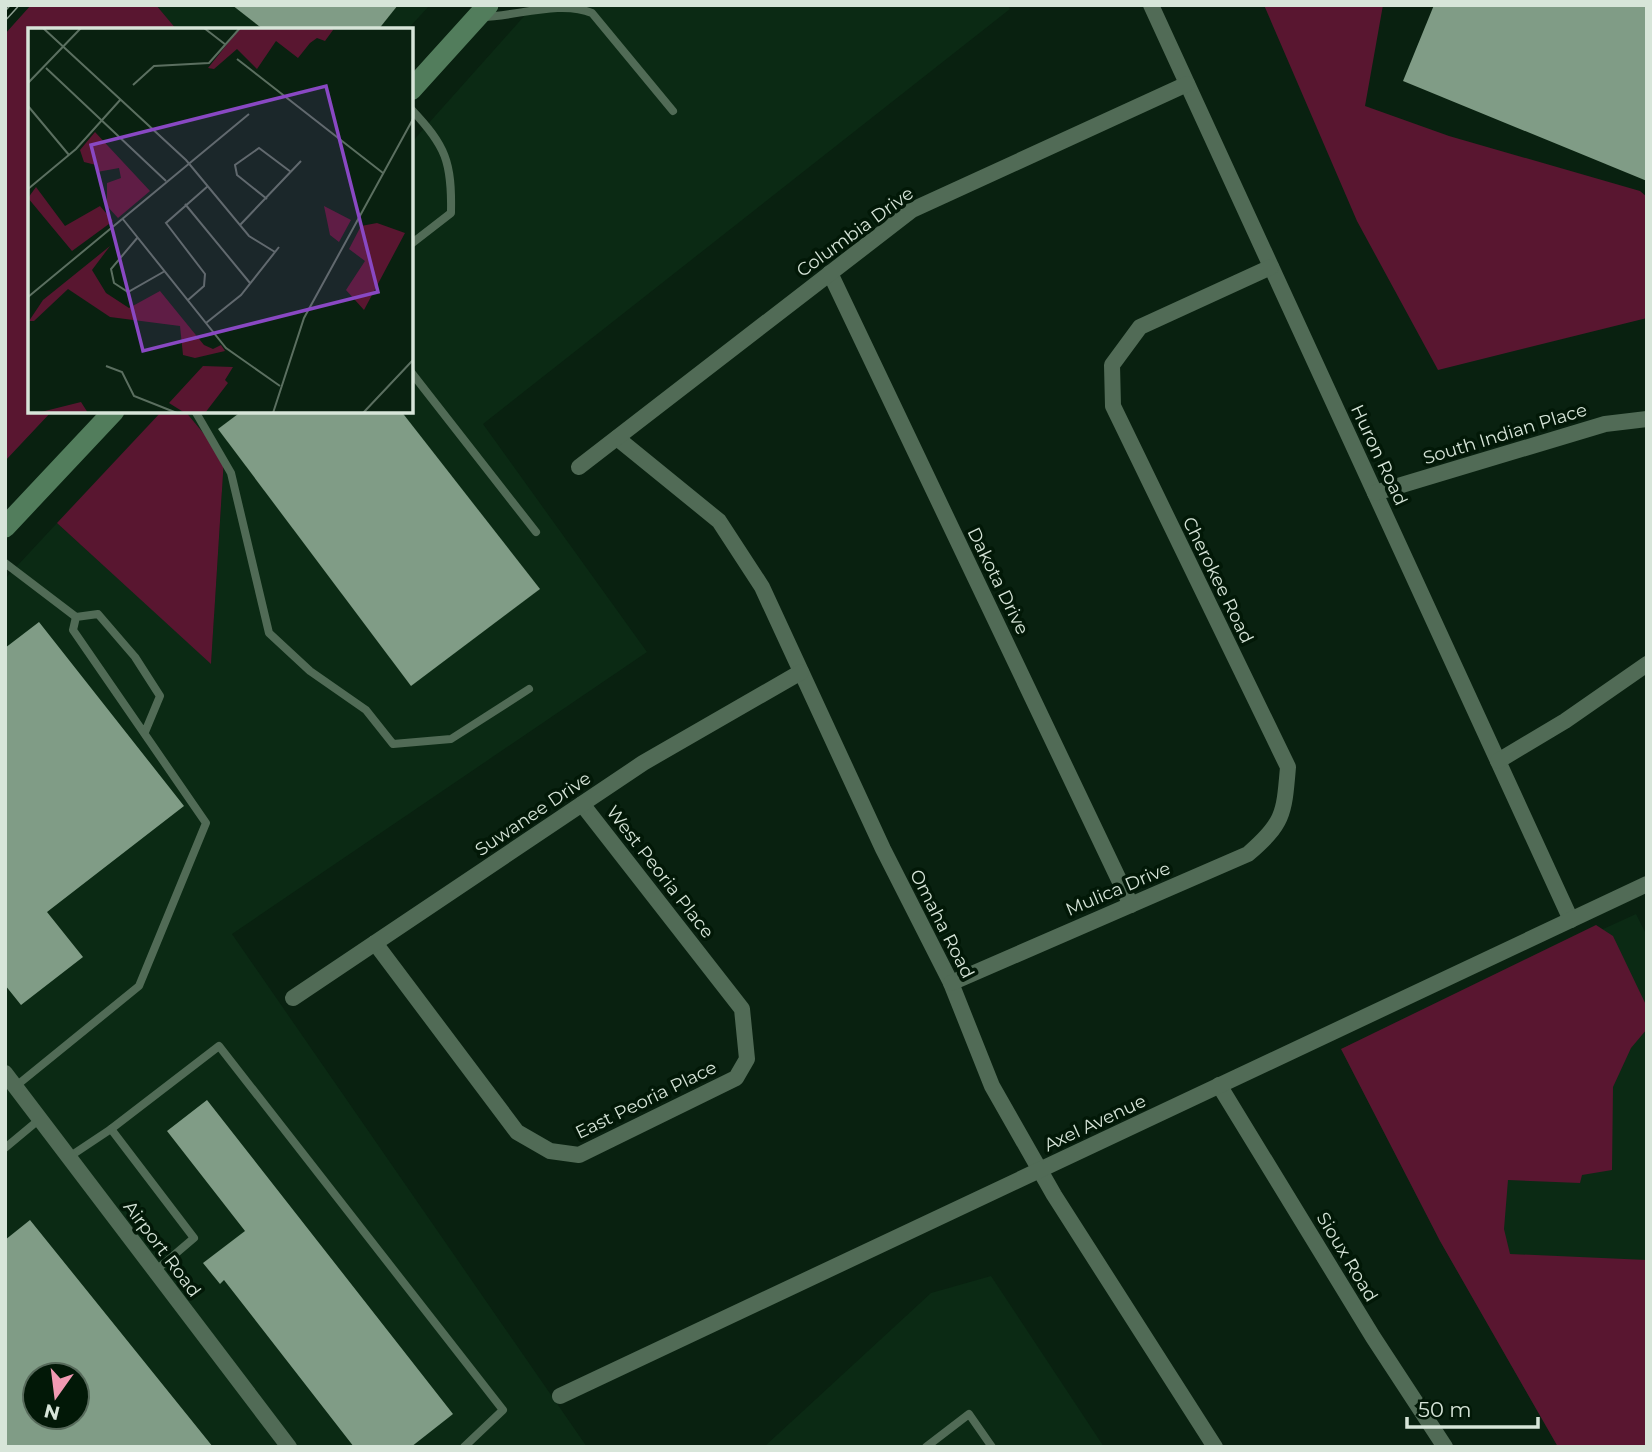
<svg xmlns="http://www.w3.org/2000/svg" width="1652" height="1452" font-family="Montserrat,sans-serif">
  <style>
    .built { fill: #0b2a14; fill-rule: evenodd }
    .green { fill: #591630 }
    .building { fill: #809c86; fill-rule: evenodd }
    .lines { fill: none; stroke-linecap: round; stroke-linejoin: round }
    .lane { stroke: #516b56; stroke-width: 8 }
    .street { stroke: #516b56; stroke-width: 16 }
    .secondary { stroke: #527d5c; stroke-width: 21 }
    .rail-casing { stroke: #8ea092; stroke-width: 8 }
    .rail { stroke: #021807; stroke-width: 5; stroke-dasharray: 16; stroke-linecap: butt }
    .labels { text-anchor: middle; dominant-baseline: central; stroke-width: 7; stroke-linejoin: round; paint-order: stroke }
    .street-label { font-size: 18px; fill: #d7e5d9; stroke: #021807 }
    .inset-road { fill: none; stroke: #5b6f60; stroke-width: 2 }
    .view { fill: #8948c3; fill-opacity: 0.15; stroke: #8948c3; stroke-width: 3.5 }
    .inset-edge { fill: none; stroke: #d7e5d9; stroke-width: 3.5 }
  </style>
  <rect width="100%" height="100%" fill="#092110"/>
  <!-- built -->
  <g class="built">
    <polygon points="156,5 430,5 407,30 177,30"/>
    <path d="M534 5H1007L1010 9 483 424 647 652 232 934 587 1447H5V579L57 523 211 663 224 458 185 411H411V143ZM35 1375H77V1417H35Z"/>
    <polygon points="1636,914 1647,936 1647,1447 1558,1447 1440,1241 1341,1049"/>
    <polygon points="991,1276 1104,1447 764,1447 931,1293"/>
  </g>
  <!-- green -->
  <g class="green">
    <polygon points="31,5 156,5 177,30 30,30 30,411 52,411 5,461 5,34"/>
    <polygon points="1264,5 1383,5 1365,106 1449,136 1640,191 1647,197 1647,318 1438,370 1357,221"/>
    <polygon points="162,411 185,411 224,458 211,664 57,523"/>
    <polygon points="1596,925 1613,936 1647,1007 1647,1029 1631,1048 1613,1087 1612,1170 1582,1175 1580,1183 1508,1180 1504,1229 1510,1254 1647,1260 1647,1447 1558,1447 1440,1241 1341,1049"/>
  </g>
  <!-- building -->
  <g class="building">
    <polygon points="232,5 398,5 378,30 264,30"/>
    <polygon points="1434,5 1647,5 1647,181 1403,81"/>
    <polygon points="242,411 401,411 540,589 411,686 218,429"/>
    <polygon points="39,622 184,806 47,912 83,957 21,1005 5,985 5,648"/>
    <polygon points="207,1100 453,1414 411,1447 354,1447 224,1280 220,1284 203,1263 245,1231 167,1131"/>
    <path d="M30 1220 213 1447H5V1240ZM35 1375H77V1417H35Z"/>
  </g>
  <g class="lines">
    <!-- lane -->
    <g class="lane">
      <path d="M483 17C517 16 561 0 592 13L673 111"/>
      <path d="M411 109C446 146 452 162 451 213L411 244"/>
      <polyline points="411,372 536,532"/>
      <polyline points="195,411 231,473 269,633 310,671 366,710 393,744 451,739 529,689"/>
      <polyline points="5,563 76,617"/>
      <polyline points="16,1086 139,986 206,823 73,630 76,617 98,614 135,657 160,696 145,732"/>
      <polyline points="111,1129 194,1238 154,1272"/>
      <polyline points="5,1148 41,1118"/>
      <polyline points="69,1157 111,1129 219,1046 503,1410 464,1447"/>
      <polyline points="926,1447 969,1414 992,1447"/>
    </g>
    <!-- street -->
    <g class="street">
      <polyline points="1151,5 1571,920"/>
      <polyline points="830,273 1131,905"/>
      <polyline points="617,438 719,521 762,587 883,849 951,983 992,1086 1054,1195 1215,1447"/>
      <polyline points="579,467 912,210 1187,84"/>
      <polyline points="1375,493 1605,424 1647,419"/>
      <polyline points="1498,761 1565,721 1647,664"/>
      <polyline points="375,943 517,1132 550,1151 579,1155 736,1078 747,1059 742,1009 582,804"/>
      <path d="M951 983 1248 854C1284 823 1284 814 1288 767L1113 406 1112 365 1140 327 1271 267"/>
      <polyline points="293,998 643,763 801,672"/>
      <polyline points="5,1073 289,1447"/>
      <polyline points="1219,1085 1373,1337 1445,1447"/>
      <polyline points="560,1396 1647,884"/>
    </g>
    <!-- secondary -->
    <g class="secondary">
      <polyline points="411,90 488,5"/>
      <polyline points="5,527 114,411"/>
    </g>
    <!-- rail casing -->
    <g class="rail-casing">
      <polyline id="rail" points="5,16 15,5"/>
    </g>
    <!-- rail -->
    <use href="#rail" class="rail"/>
  </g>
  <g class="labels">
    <!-- street labels -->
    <g class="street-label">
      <text transform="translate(855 232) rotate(-36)">Columbia Drive</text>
      <text transform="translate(1505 434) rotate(-17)">South Indian Place</text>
      <text transform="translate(1379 455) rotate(65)">Huron Road</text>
      <text transform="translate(1218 580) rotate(64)">Cherokee Road</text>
      <text transform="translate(998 581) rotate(64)">Dakota Drive</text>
      <text transform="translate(533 814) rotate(-34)">Suwanee Drive</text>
      <text transform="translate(660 872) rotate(52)">West Peoria Place</text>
      <text transform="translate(1118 889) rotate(-23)">Mulica Drive</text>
      <text transform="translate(942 924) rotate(63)">Omaha Road</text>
      <text transform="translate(646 1100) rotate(-26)">East Peoria Place</text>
      <text transform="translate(1095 1123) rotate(-25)">Axel Avenue</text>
      <text transform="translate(162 1249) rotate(53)">Airport Road</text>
      <text transform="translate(1347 1257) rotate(59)">Sioux Road</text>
    </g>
  </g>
  <!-- overview -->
  <g transform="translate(28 28)">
    <rect width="385" height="385" fill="#092110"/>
    <path d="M212 0H304L305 2 297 13 289 10 282 15 270 30 248 13 229 41 209 21 186 41 180 40ZM67 104 122 163 90 190 79 178V155L93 150 91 140 69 144 68 137 56 134 52 122ZM8 159 37 198 72 178 85 193 44 223 0 170ZM296 178 323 192 311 214 302 207ZM349 195 377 205 336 282 318 262 337 233 321 221 333 198ZM82 218 64 242 78 265 101 280 132 263 176 317 185 321 193 317 197 323 167 330 155 327 152 298 82 289 40 261 6 293H1L15 272ZM175 338 205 339 197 352 200 355 177 385H157L141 375ZM53 374 60 385H9Z" fill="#591630"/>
    <path class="inset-road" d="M15 0 158 132 221 208 247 224M176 0 198 17M209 31 355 145M18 40 138 153M0 55 53 0M105 57 126 38 181 35 212 0M0 78 41 127M0 161 48 121 93 71M239 171 209 147 207 137 231 120 263 144M157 176 222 255M94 190 198 320 252 358M212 197 273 133M110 209 83 241 86 255 100 264 137 243M0 269 221 86M160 272 176 258 177 246 138 195 180 158M178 295 213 267 251 219M78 338 94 344 106 368 149 385M245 385 276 290 385 91M335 385 385 332"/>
    <path class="view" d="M298 58 350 264 115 323 63 117Z"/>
    <rect width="385" height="385" class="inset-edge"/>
  </g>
  <!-- border -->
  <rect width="1652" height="1452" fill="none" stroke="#d7e5d9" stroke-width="14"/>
  <!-- north arrow -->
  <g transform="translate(56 1396) rotate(194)"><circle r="33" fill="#021807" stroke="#576a5b" stroke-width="2"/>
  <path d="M0-5L12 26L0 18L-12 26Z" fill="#f19ab3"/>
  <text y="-10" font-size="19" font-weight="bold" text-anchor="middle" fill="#d7e5d9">N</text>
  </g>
  <!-- scale -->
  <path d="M1407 1417v10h131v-10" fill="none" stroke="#d7e5d9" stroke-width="3.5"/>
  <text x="1418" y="1417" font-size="21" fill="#d7e5d9" stroke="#021807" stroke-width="5" paint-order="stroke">50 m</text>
</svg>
